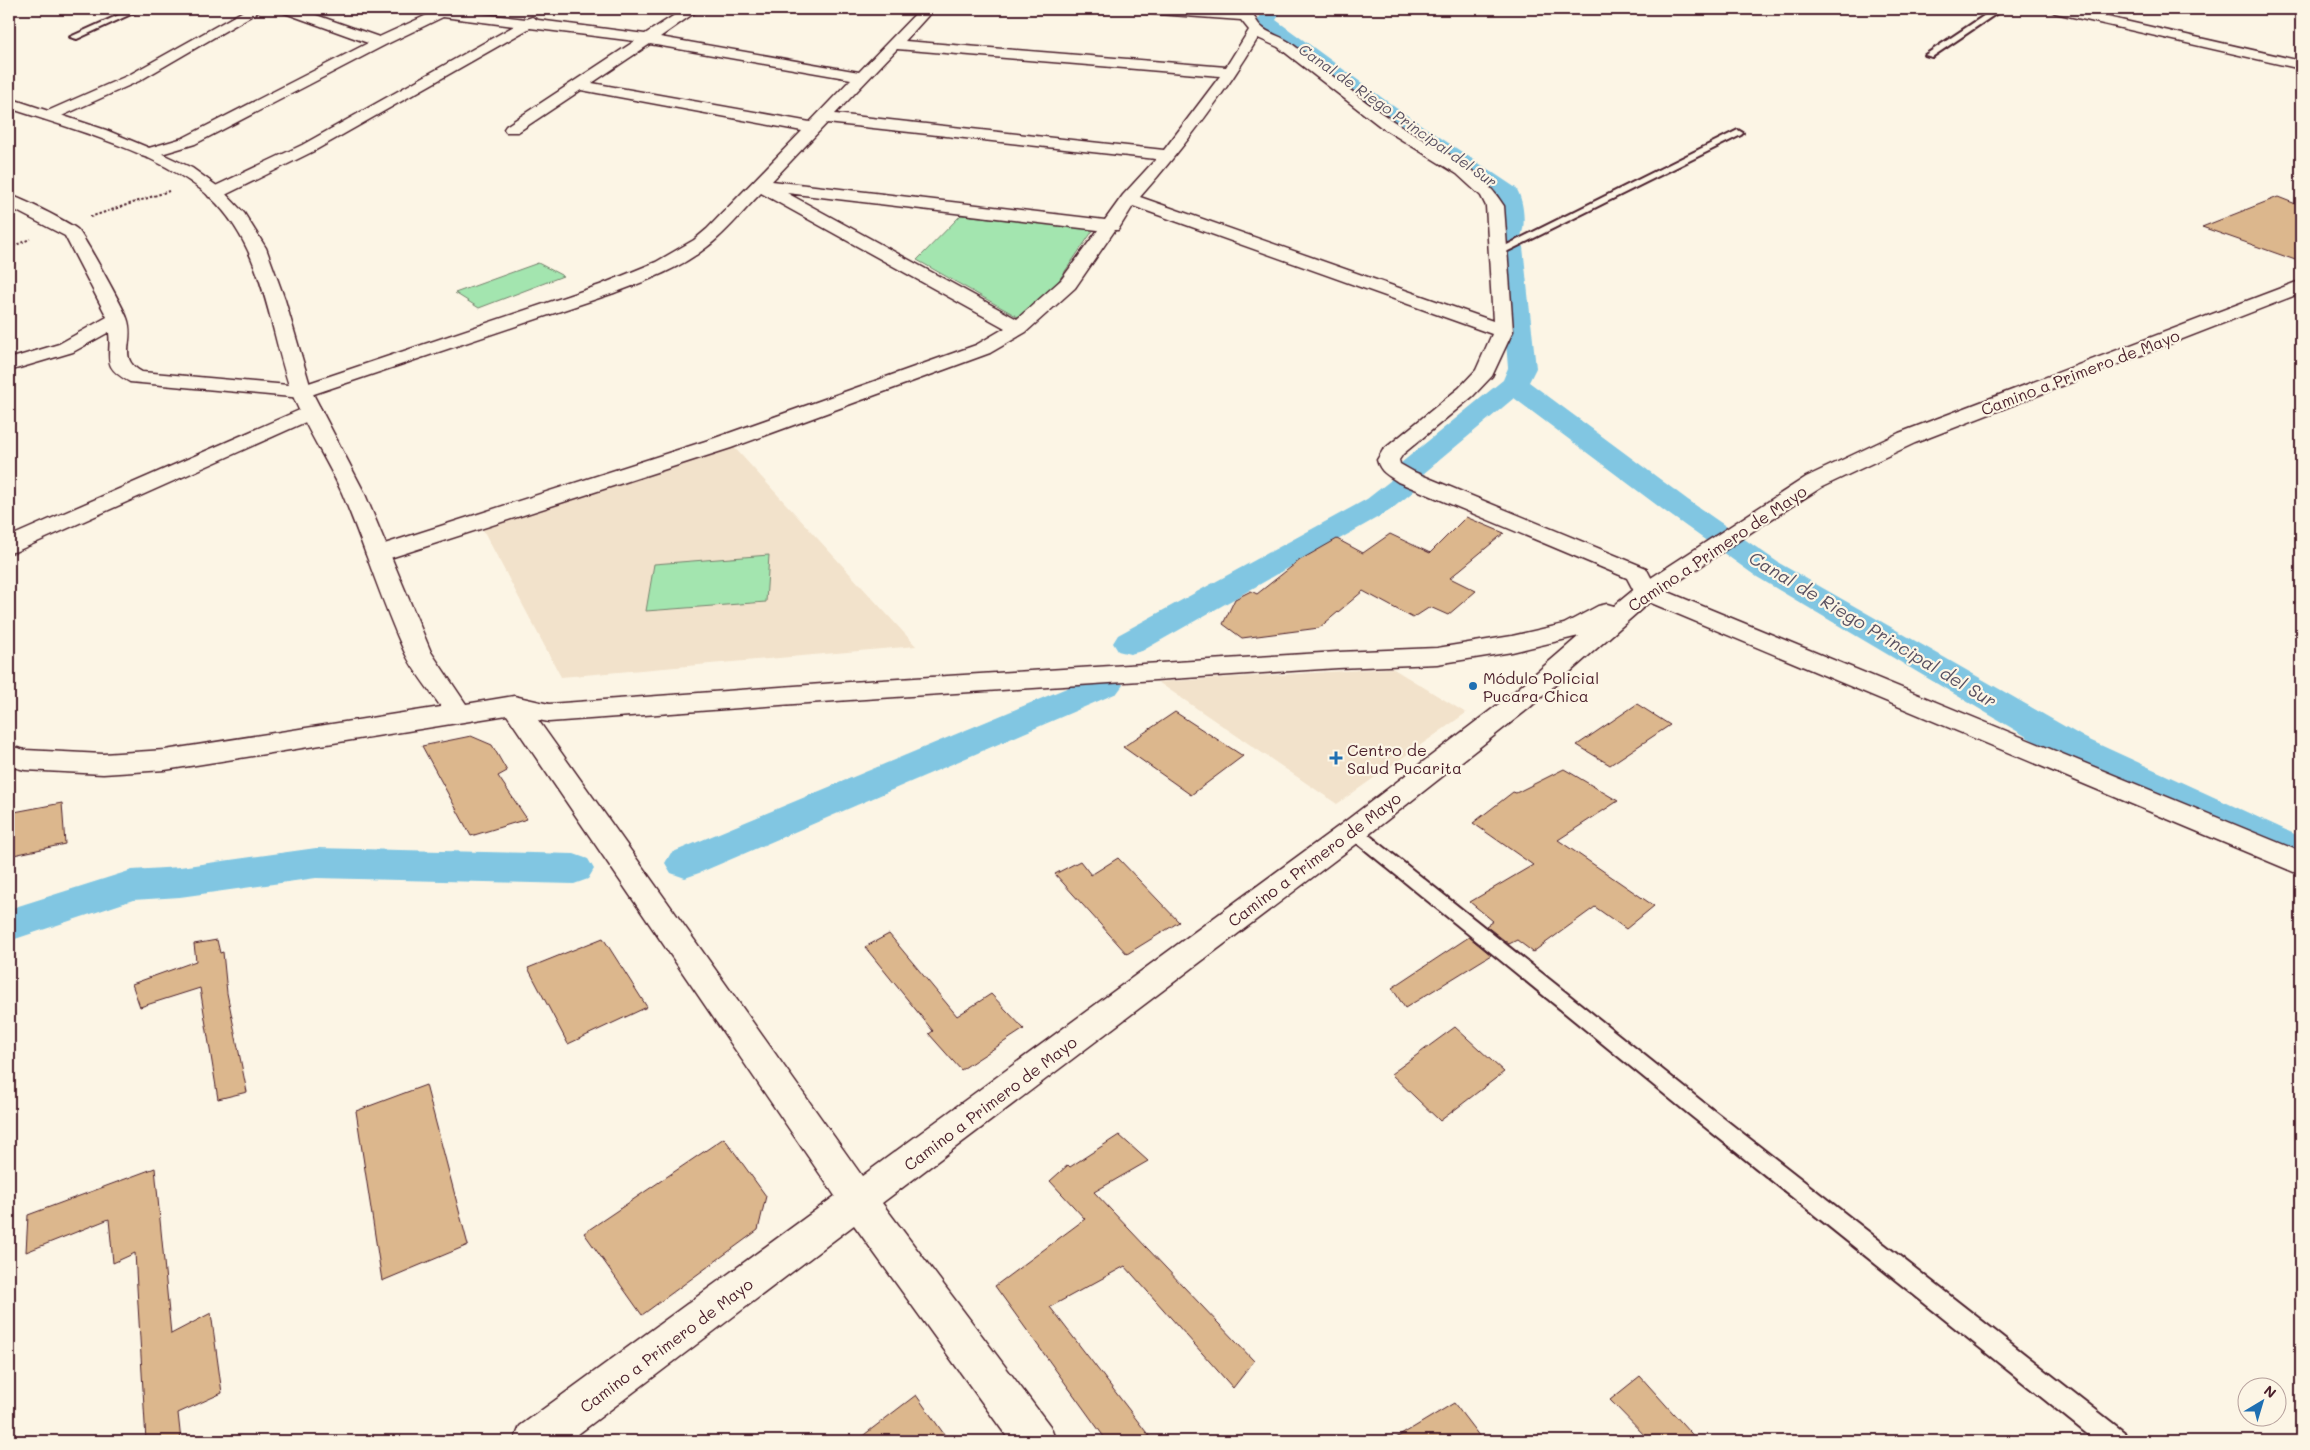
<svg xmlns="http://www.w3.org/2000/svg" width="2310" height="1450" font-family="Mali,sans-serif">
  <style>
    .built { fill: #f2e2cb }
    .green { fill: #a3e5af; stroke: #76826d }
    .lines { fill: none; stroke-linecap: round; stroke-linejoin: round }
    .canal { fill: #81c6e2; fill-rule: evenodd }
    .building { fill: #dcb78d; stroke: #4a1f2b }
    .lane-casing { stroke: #4a1f2b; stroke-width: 4 }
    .street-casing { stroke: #4a1f2b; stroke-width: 3 }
    .secondary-casing { stroke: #4a1f2b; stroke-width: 3 }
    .path { stroke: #4a1f2b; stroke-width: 2; stroke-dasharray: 2.5 2; stroke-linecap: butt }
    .lane { fill: #fcf5e5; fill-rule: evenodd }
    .street { fill: #fcf5e5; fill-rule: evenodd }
    .secondary { fill: #fcf5e5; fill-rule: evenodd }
    .poi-dot { fill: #1f6fb2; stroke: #fcf5e5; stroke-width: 2 }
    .labels { text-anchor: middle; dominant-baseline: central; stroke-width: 4.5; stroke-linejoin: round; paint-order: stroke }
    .far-water-label { font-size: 15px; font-style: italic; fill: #5a5162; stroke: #fcf5e5 }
    .street-label { font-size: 16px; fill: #4a1f2b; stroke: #fcf5e5 }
    .poi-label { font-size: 16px; fill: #4a1f2b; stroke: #fcf5e5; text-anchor: start }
    .water-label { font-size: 18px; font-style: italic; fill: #5a5162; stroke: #fcf5e5 }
  </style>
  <rect width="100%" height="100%" fill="#fcf5e5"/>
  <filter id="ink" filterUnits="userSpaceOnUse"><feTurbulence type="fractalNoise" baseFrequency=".02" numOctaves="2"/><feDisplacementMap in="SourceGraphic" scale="10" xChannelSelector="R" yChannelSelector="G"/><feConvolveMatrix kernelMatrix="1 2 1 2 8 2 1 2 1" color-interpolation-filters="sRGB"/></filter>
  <g filter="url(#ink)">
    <!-- built -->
    <g class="built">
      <polygon points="732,445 916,646 561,677 481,526"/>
      <polygon points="1392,668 1466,713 1337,804 1158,682"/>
    </g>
    <!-- green -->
    <g class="green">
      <polygon points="961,215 1094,229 1055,286 1018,317 917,260"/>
      <polygon points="538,263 563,276 479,308 455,293"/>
      <polygon points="769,555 766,602 646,611 654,564"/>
    </g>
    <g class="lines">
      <!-- canal -->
      <g class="canal">
        <path d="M1265 9H1283L1276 20 1396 108 1516 188C1524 200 1527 228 1519 240L1516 241 1519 242 1523 247 1536 368 1529 382 1688 500 1779 563 2085 738 2301 837V867L2287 863 2059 756 1757 577 1666 512 1514 398 1423 474 1413 492 1389 511 1142 651 1130 654 1118 651 1113 643 1118 635 1367 499 1390 481 1401 463 1503 380 1508 368 1499 247 1503 242 1506 241 1503 240C1495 229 1501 209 1497 196L1382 116 1260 25 1257 21Z"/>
        <polygon points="1105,674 1117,677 1123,685 1117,693 699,873 685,878 671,873 665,863 671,853 1093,677"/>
        <polygon points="316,848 574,854 588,859 594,869 588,879 574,884 316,878 180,897 133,900 9,941 9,909 132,870 180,867"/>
      </g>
    </g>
    <!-- building -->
    <g class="building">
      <polygon points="2278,197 2301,206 2301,262 2202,227"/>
      <polygon points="1466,517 1504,533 1450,578 1476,591 1448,615 1430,607 1413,618 1363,591 1319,628 1242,638 1223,624 1235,599 1251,591 1257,594 1300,560 1337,539 1363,553 1390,534 1430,553"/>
      <polygon points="1637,704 1670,725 1610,765 1577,745"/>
      <polygon points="1175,712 1243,756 1191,795 1123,747"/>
      <polygon points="471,736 492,745 507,771 498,776 527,819 471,836 422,746"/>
      <polygon points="1564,769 1618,801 1558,840 1654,906 1626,929 1595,907 1533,952 1517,940 1509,944 1486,926 1493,921 1470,902 1533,865 1473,823 1513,792 1516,793"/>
      <polygon points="62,803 65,844 9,856 9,813"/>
      <polygon points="1118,858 1179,922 1127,954 1055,874 1080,861 1091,875"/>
      <polygon points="889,934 957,1016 991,994 1024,1029 961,1070 929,1034 933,1031 865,947"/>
      <polygon points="1469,937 1491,955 1405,1008 1392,988"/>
      <polygon points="603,938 647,1007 568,1044 528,968"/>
      <polygon points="217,940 220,953 223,952 227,993 247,1092 218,1099 200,988 140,1007 132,984 196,961 194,944"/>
      <polygon points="1455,1027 1504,1072 1440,1121 1391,1074"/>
      <polygon points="426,1085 468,1245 382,1281 356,1111"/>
      <polygon points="1119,1135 1148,1161 1094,1192 1254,1361 1233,1388 1125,1266 1050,1307 1153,1441 1107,1441 995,1286 1085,1219 1050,1181 1068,1165 1070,1167"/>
      <polygon points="724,1138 766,1196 758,1230 642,1315 584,1233"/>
      <polygon points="155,1168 171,1334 211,1313 222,1393 178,1413 181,1441 146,1441 135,1253 113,1263 109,1219 26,1252 28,1215"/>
      <polygon points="1640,1376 1698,1441 1650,1441 1610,1400"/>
      <polygon points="916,1395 949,1441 856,1441"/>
      <polygon points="1454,1403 1483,1441 1391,1441"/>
    </g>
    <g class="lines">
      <!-- lane casing -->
      <g class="lane-casing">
        <g id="lane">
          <polygon points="132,9 142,9 77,39 70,37"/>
          <polygon points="1994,9 2003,9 1932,57 1925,55"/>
          <polygon points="1738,130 1743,133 1741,135 1502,254 1498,255 1493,252"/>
          <polygon points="1353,825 1359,827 1704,1103 2124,1432 2127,1441 2096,1441 1690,1115 1347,835 1344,831 1347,827"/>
        </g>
      </g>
      <!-- street casing -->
      <g class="street-casing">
        <g id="street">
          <polygon points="247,9 263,9 139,81 55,119 43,119 41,116 43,113 129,75"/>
          <path d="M280 9H299L379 37 440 9H457L456 11 526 19 532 17 538 20 645 34 684 9H700L660 37 859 72 920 9H934L905 41 1226 67 1249 30 1241 20 1143 13 1136 9H1199L1239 11 1238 9H1252C1258 35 1275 31 1292 44 1326 70 1358 98 1393 121 1433 147 1478 164 1504 206L1513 331 1492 376 1473 396 1403 454 1399 460 1400 464 1414 472 1646 568 1656 587 2301 852V875L1637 597 1627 578 1398 482C1388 475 1380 472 1377 460L1383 450 1459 388 1476 370 1492 334 1133 206 1118 230H1115L1075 288 1026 332 990 353 731 448 387 559 378 561 369 559 366 554 369 549 715 438 976 345 1005 328 761 193C743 211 727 232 707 247 679 269 646 281 614 293L302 398 130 382C100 365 112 360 109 332L73 352 9 371V359L59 344 107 317 65 236 9 207V195C21 198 66 221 77 229 82 232 124 309 127 318 136 342 116 358 142 372L300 386 600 285 656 262 694 240 707 229 802 131 581 90 518 132H506L504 129 506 126 635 41 530 28 314 151 221 197H209L206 193 209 189 302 145 514 26 443 17 385 45 195 144 148 158 142 156 140 153 142 150 183 138 368 43 282 12ZM1258 38 1278 47 1381 127 1457 174 1481 196 1486 206 1493 321 1140 197C1184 147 1224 95 1258 38ZM650 44 851 79 810 122 592 83ZM897 49 1220 76 1164 150 835 114ZM827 123 1156 159 1123 195 1105 220 772 181ZM787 193 1098 230 1061 280 1017 319Z"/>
          <polygon points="2048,9 2072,9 2301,61 2301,69 2055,13"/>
          <polygon points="311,405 319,406 322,411 319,416 17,551 9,553 9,537"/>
        </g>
      </g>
      <!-- secondary casing -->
      <g class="secondary-casing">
        <path id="secondary" d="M9 98 106 130 154 150 192 168 221 189 244 213 266 248 285 300 312 392 364 492 431 652 466 704 514 696 549 704 850 682 1338 652 1437 648 1512 636 1564 624 1598 606 1607 604 1614 606 1637 587 1806 477 1899 433 2294 283 2301 281V293L1915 443 1822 487 1759 527 1655 597 1528 709 1363 839 882 1203 1050 1426 1056 1441H1010L854 1225 569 1441H514L520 1426 835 1196 507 715 165 770 103 774 25 770 9 766V746L25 750 103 754 165 750 441 707C429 689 413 671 404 651 381 600 364 545 342 493 327 459 304 426 291 391 268 325 264 247 210 197 160 152 72 129 9 108ZM1579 636 1508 697 1343 823 862 1176 538 720 549 722 850 700 1338 668 1437 664 1512 652Z"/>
      </g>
      <!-- path -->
      <g class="path">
        <polyline points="90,217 169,191"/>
        <polyline points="9,248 30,239"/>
      </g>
      <!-- lane -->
      <use href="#lane" class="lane"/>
      <!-- street -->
      <use href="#street" class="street"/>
      <!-- secondary -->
      <use href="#secondary" class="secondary"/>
    </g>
  </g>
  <!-- markers -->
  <g class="poi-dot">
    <circle cx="1473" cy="686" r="5"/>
    <path d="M1333.5 750.5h5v5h5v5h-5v5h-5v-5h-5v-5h5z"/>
  </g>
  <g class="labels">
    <!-- far-water labels -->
    <g class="far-water-label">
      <text transform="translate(1398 115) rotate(35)">Canal de Riego Principal del Sur</text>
    </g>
    <!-- street labels -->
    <g class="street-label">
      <text transform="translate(2080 372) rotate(-21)">Camino a Primero de Mayo</text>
      <text transform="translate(1717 548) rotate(-34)">Camino a Primero de Mayo</text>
      <text transform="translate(1314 859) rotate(-37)">Camino a Primero de Mayo</text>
      <text transform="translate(990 1103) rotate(-37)">Camino a Primero de Mayo</text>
      <text transform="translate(666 1345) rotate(-37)">Camino a Primero de Mayo</text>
    </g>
    <!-- poi labels -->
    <g class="poi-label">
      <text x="1483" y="677">Módulo Policial<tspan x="1483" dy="18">Pucara Chica</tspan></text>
      <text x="1347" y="749">Centro de<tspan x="1347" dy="18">Salud Pucarita</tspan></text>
    </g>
    <!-- water labels -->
    <g class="water-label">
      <text transform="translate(1873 629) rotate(31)">Canal de Riego Principal del Sur</text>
    </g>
  </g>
  <!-- margin -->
  <rect width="2310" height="1450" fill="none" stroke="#fcf5e5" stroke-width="30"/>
  <rect x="15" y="15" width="2280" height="1420" fill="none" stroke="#4a1f2b" stroke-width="2" filter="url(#ink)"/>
  <!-- north arrow -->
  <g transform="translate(2262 1402) rotate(38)"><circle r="24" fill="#fcf5e5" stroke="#b59f9b"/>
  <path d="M0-4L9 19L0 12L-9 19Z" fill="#1f6fb2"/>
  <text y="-8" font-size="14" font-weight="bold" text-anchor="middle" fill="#4a1f2b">N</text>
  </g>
</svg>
